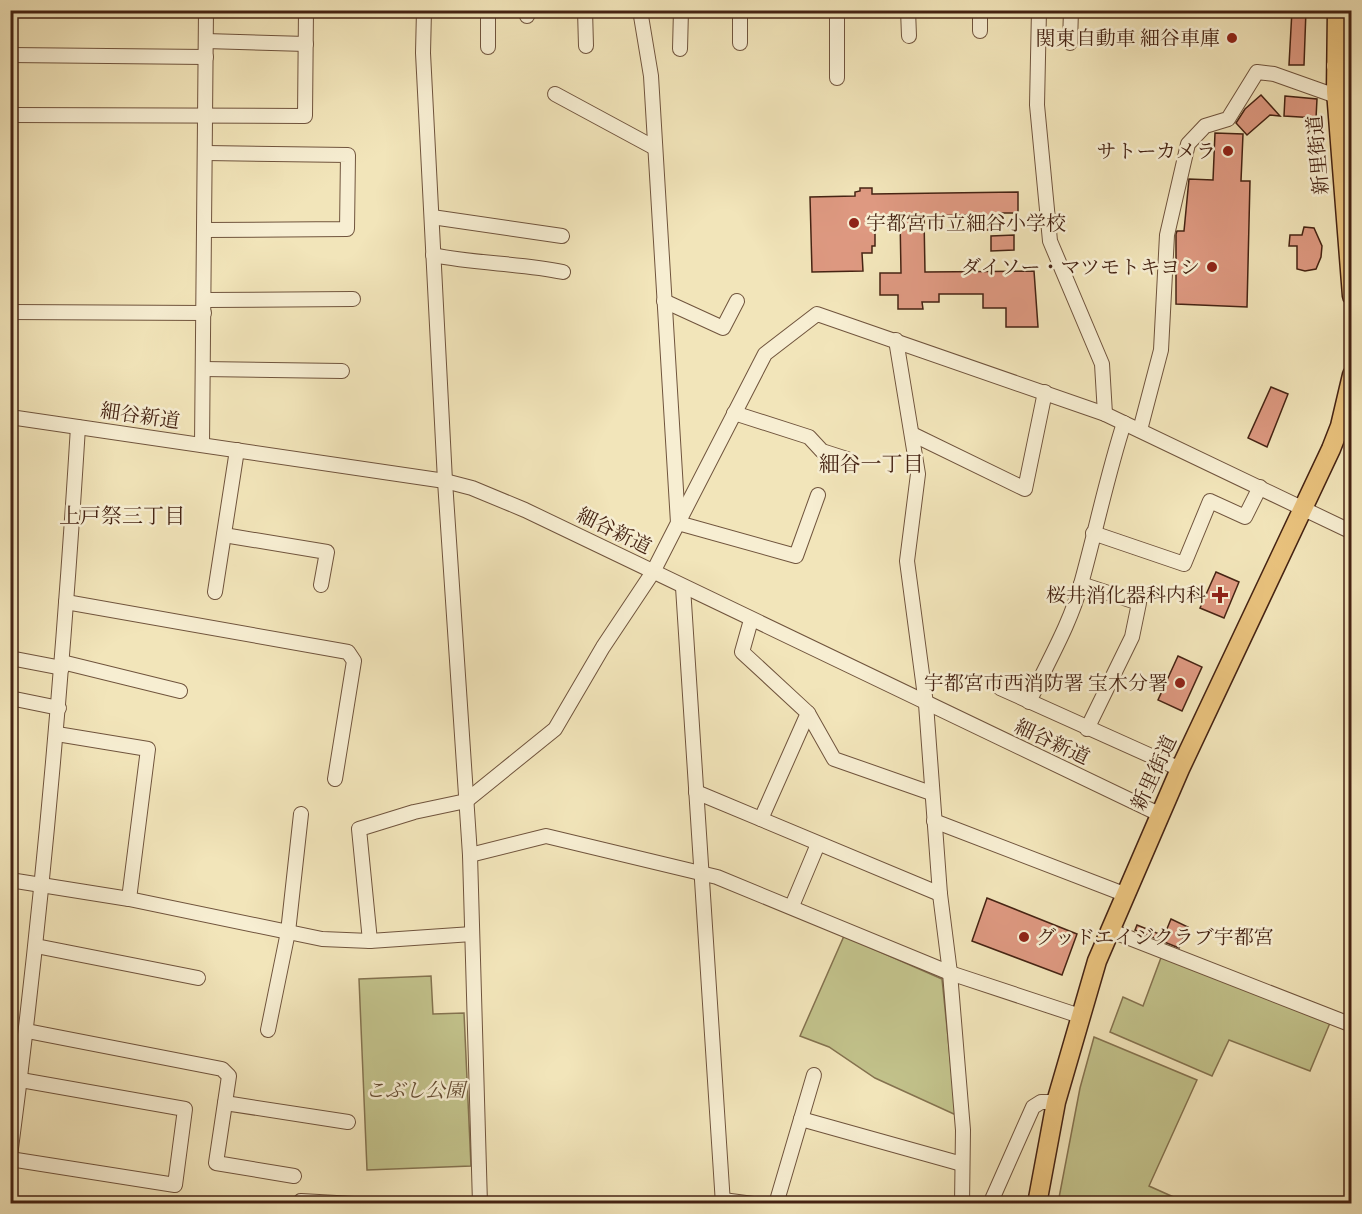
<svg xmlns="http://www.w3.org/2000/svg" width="1362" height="1214" font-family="'IM FELL French Canon','Noto Serif JP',serif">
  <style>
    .green { fill: #c2c28b; stroke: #84724f; stroke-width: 1.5 }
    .building { fill: #de9981; stroke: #452313; stroke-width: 1.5 }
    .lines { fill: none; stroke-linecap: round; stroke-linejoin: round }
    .minor-casing { stroke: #70543d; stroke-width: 16 }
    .major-casing { stroke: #452313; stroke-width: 21 }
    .minor { stroke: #f7eed2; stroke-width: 14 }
    .major { stroke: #e9c27d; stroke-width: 18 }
    .poi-dot { fill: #8f2418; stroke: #f7eed2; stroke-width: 2 }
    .labels { text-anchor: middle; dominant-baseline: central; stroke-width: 5; stroke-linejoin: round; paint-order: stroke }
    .poi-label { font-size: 20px; fill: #452313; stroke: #f7eed2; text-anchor: end }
    .street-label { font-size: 20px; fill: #452313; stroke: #f7eed2 }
    .park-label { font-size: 20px; font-style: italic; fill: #644b31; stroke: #f7eed2 }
    .neighbourhood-label { font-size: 21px; fill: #452313; stroke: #f7eed2 }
  </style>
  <rect width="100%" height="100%" fill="#f2e5ba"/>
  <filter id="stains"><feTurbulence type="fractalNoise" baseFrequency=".00333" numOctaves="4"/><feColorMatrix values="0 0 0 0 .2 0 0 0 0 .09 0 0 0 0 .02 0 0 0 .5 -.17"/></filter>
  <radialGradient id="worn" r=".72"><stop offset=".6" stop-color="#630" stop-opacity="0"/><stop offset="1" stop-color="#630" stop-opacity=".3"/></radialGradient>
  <!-- green -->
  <g class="green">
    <polygon points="844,936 942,979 956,1115 875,1078 829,1047 800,1036"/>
    <polygon points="1162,955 1330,1023 1310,1071 1229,1040 1212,1076 1110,1032 1123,997 1143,1006"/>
    <polygon points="431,976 433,1014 464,1013 471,1166 367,1170 359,979"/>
    <polygon points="1094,1037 1197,1080 1149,1186 1187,1203 1058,1203 1080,1088"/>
  </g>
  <!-- building -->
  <g class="building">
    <polygon points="1292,10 1306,10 1304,65 1289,65"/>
    <polygon points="1261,95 1280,116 1270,115 1247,135 1236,123 1245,109"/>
    <polygon points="1285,96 1317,99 1316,118 1284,116"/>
    <polygon points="1215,133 1243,134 1241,181 1250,181 1247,307 1176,304 1176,234 1177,231 1184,231 1189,179 1213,180"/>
    <polygon points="860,188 872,188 872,194 1018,192 1018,213 999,213 999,230 972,230 971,215 924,216 925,272 1034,271 1038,327 1006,327 1006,308 983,308 983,294 939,294 939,302 922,302 923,309 898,309 898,295 880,295 880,273 901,273 900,216 878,216 878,222 875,222 875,246 872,246 872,253 862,253 863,271 812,272 810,197 855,196 855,192 860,191"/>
    <polygon points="1304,227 1314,228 1322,246 1321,257 1316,269 1305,271 1297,269 1297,246 1289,246 1290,235 1302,235"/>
    <polygon points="1014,235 1014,250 991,251 991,236"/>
    <polygon points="1271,387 1288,394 1267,447 1248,438"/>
    <polygon points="1216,572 1239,582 1224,618 1200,608"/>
    <polygon points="1178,656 1202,667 1182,711 1158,700"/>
    <polygon points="987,898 1077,934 1062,975 972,941"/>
    <polygon points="1171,919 1188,927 1179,948 1135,930 1137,925 1164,936"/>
  </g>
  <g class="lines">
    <!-- minor casing -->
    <g class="minor-casing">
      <g id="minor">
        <polyline points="424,10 423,53 445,481 470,855 480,1204"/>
        <polyline points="527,10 527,16"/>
        <polyline points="585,10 586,46"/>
        <polyline points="837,10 837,78"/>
        <polyline points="908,10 909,36"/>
        <polyline points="980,10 980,31"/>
        <polyline points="1039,10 1037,105 1050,241 1102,364 1105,414"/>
        <polyline points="206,41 306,44"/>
        <polyline points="740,43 740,10"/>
        <polyline points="1070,43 1071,10"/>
        <polyline points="488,47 488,10"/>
        <polyline points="680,49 681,10"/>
        <polyline points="10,55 206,57"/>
        <polyline points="1334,66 1352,68"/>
        <polyline points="555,94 655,148"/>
        <polyline points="10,115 305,116 306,10"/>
        <polyline points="432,217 562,236"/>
        <polyline points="205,230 347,229 348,155 206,153"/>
        <path d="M433 255C476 264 520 263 563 272"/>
        <polyline points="205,300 353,299"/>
        <polyline points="664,301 723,328 737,301"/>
        <polyline points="10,312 204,313"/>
        <polyline points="896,340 918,474 907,561 926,704 940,894 950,973 963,1130 962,1204"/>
        <polyline points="203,369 342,371"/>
        <polyline points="734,413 809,437 822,451 850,460"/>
        <polyline points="10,417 445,481 472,488 525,510 1159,814"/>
        <polyline points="1140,430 1161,350 1167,235 1188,144 1205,126 1228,119 1257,72 1274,74 1336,96"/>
        <polyline points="912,434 1025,489 1045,392"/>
        <polyline points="202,445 206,10"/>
        <polyline points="818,495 796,556 678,523 765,354 817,314 1105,414 1352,532"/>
        <polyline points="1093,533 1184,564 1210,501 1245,517 1260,487"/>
        <polyline points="224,535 327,552 321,585"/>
        <polyline points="1081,584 1139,603 1132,637 1087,729"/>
        <polyline points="683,587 723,1204"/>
        <polyline points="215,592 237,450"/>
        <polyline points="66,602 348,652 354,661 335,779"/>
        <polyline points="751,620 742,652 808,713 761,819"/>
        <polyline points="10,658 62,668"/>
        <polyline points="62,662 180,691"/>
        <polyline points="1000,688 1180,769"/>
        <polyline points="10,698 59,708"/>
        <path d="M1029 702C1047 663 1070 625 1081 584 1096 530 1107 476 1124 423"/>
        <polyline points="808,713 834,759 931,793"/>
        <polyline points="57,734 148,749 129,899"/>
        <polyline points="696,792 940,894"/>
        <polyline points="934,821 1124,894"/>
        <polyline points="470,855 546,836 717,877 950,973 1080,1016"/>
        <polyline points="10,880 129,899 322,939 370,941 472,934"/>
        <polyline points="792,906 818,844"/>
        <polyline points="1109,930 1352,1025"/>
        <polyline points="370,941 359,829 414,812 466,801 555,729 603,647 653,572 678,523 651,76 640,10"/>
        <polyline points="36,946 198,978"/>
        <polyline points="268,1030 288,932 301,814"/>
        <polyline points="27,1031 222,1069 229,1076 216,1163 294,1176"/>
        <polyline points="225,1103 348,1122"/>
        <polyline points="801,1119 962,1164"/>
        <path d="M10 1156C42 914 63 671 78 427"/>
        <polyline points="10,1159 175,1185 185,1109 21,1080"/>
        <polyline points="723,1200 753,1204"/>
        <polyline points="300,1204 301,1201 354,1204"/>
        <polyline points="776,1204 814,1075"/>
        <polyline points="990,1204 1033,1107 1041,1102 1056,1102"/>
      </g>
    </g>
    <!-- major casing -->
    <g class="major-casing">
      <g id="major">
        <polyline points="1337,10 1336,91 1352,296"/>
        <polyline points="1037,1204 1056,1102 1097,961 1180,769 1331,449 1340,426 1352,375"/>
      </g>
    </g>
    <!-- minor -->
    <use href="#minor" class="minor"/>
    <!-- major -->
    <use href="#major" class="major"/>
  </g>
  <!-- markers -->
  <g class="poi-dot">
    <circle cx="1232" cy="38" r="6"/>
    <circle cx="1228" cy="151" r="6"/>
    <circle cx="854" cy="223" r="6"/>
    <circle cx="1212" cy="267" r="6"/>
    <path d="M1217 586h6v6h6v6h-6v6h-6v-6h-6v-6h6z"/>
    <circle cx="1180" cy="683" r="6"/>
    <circle cx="1024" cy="937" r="6"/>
  </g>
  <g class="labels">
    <!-- poi labels -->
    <g class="poi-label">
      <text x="1220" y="38">関東自動車 細谷車庫</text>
      <text x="1216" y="151">サトーカメラ</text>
      <text x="866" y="223" text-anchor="start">宇都宮市立細谷小学校</text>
      <text x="1200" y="267">ダイソー・マツモトキヨシ</text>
      <text x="1206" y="595">桜井消化器科内科</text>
      <text x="1168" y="683">宇都宮市西消防署 宝木分署</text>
      <text x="1036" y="937" text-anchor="start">グッドエイジクラブ宇都宮</text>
    </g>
    <!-- street labels -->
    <g class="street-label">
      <text transform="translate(1318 155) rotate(-95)">新里街道</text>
      <text transform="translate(140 416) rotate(8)">細谷新道</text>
      <text transform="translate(614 531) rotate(26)">細谷新道</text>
      <text transform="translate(1052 742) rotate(25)">細谷新道</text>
      <text transform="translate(1154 773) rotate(-65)">新里街道</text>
    </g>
    <!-- park labels -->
    <g class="park-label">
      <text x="415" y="1090">こぶし公園</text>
    </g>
    <!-- neighbourhood labels -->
    <g class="neighbourhood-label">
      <text x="871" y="464">細谷一丁目</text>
      <text x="122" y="516">上戸祭三丁目</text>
    </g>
  </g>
  <!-- margin -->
  <rect width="1362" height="1214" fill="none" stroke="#f2e5ba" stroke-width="36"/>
  <rect x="12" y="12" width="1338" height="1190" fill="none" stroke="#452313" stroke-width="3"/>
  <rect x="18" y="18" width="1326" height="1178" fill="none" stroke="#452313" stroke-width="1.5"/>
  <rect width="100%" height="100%" filter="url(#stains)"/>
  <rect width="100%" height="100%" fill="url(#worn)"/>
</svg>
